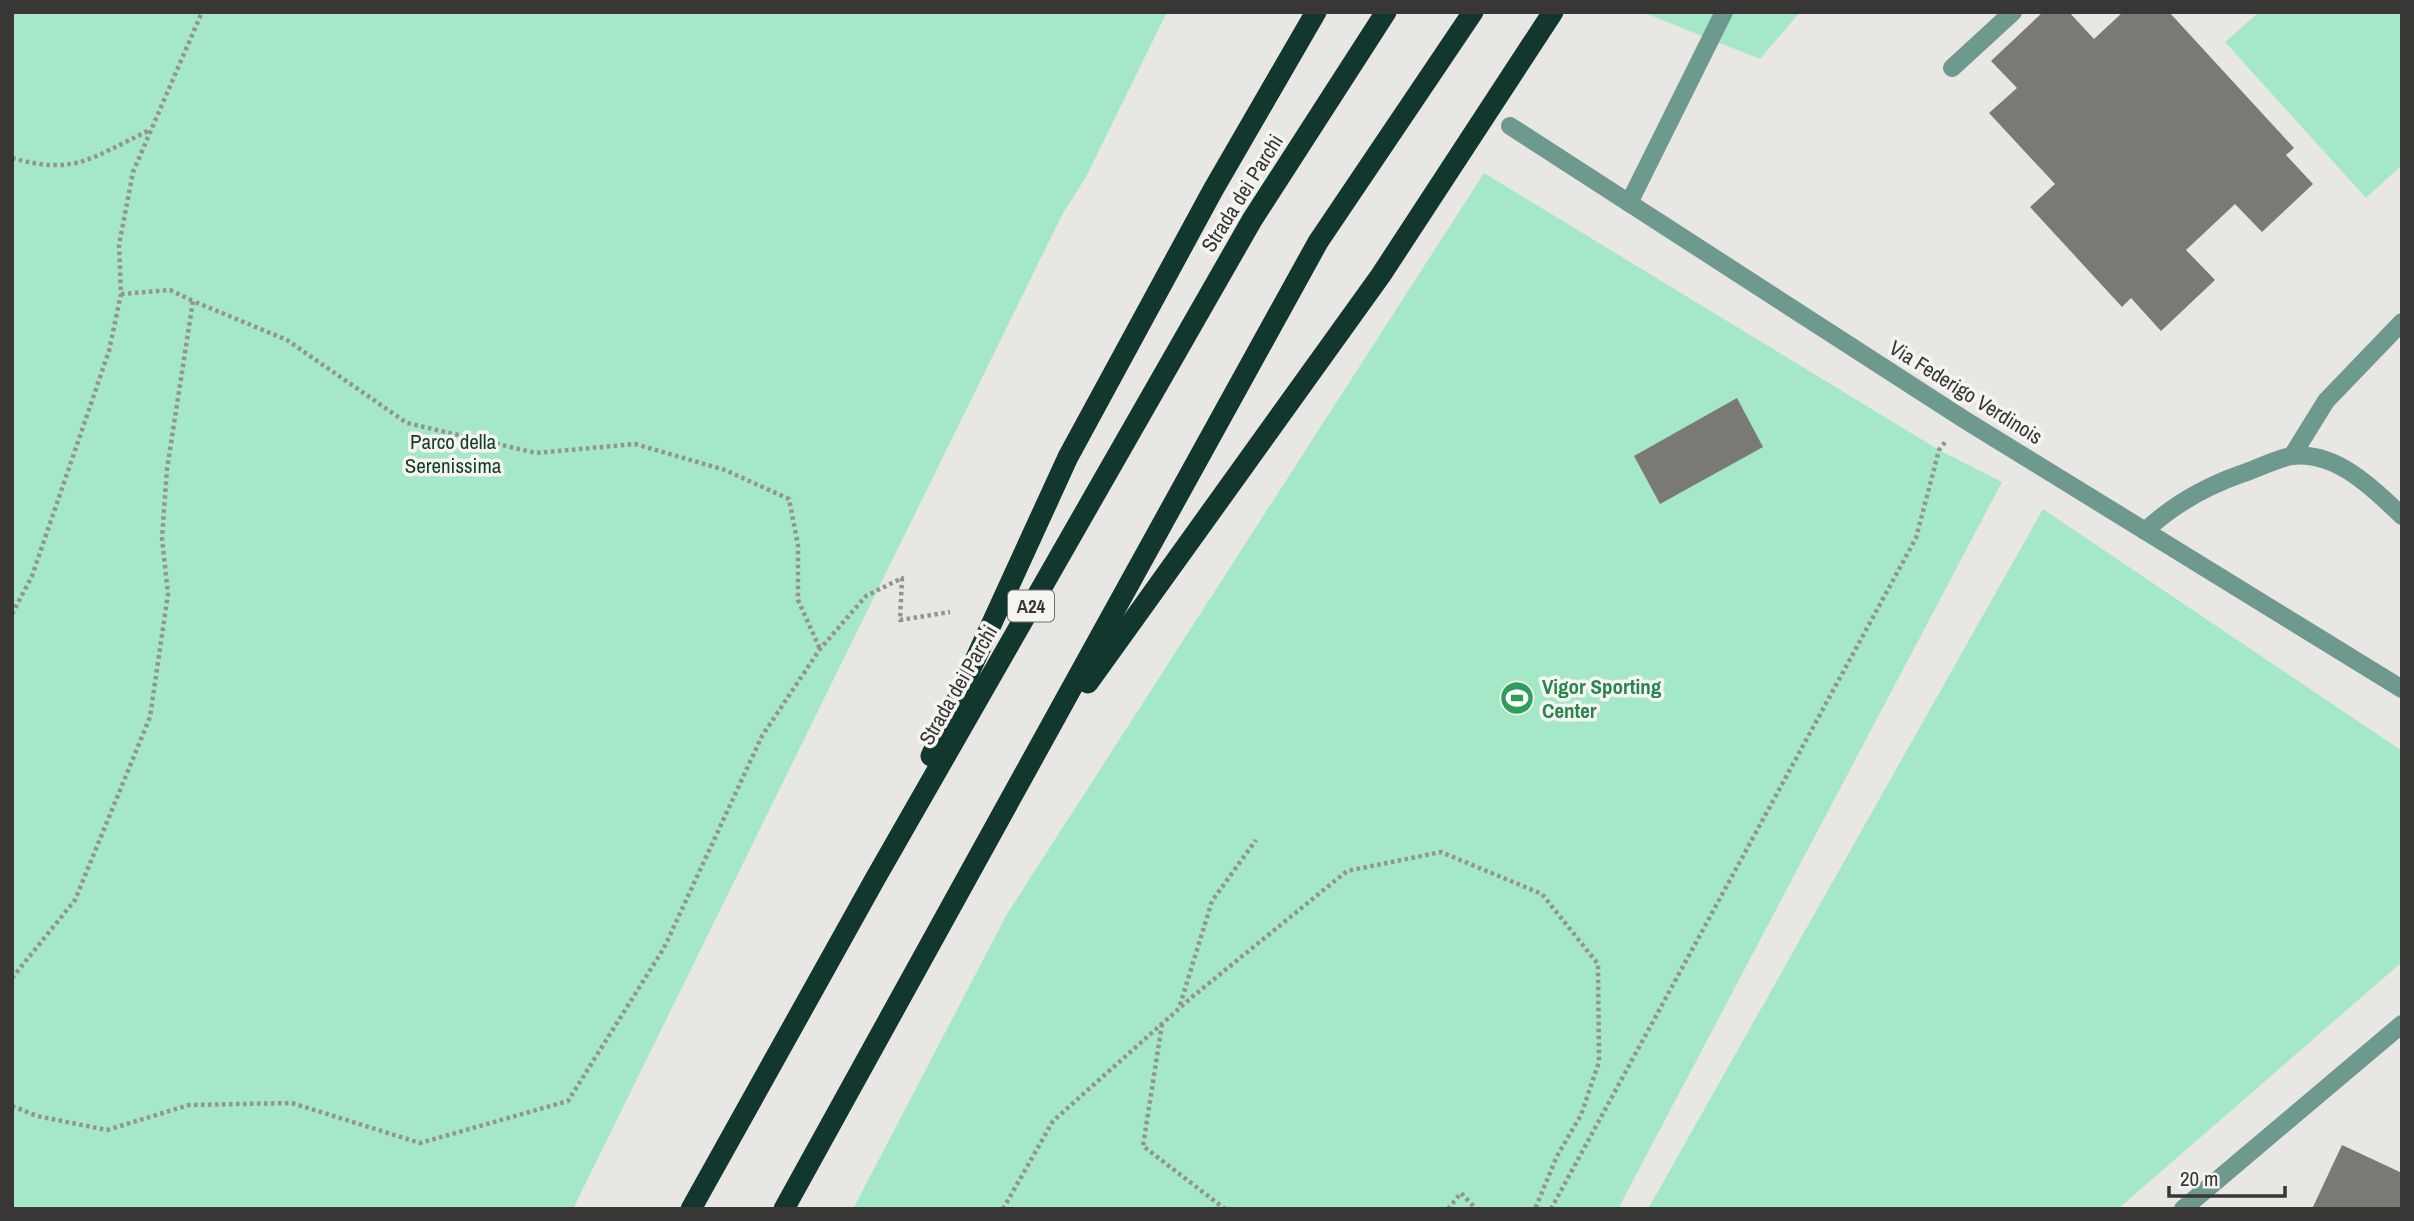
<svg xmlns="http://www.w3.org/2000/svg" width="2414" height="1221" font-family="'Archivo Narrow',sans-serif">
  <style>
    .green { fill: #a5e8c7 }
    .building { fill: #7b7975 }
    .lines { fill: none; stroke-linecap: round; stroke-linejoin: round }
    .path { stroke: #959391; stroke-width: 4.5; stroke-dasharray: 3.5 3.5; stroke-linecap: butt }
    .minor { stroke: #6e998e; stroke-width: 18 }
    .highway { stroke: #12372f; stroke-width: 21 }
    .labels { text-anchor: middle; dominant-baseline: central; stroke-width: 7; stroke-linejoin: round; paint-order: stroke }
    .shield { fill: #f6f4f0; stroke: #71706e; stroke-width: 2 }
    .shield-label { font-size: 19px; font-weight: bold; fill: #383736 }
    .street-label { font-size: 21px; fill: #383736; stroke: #f6f4f0 }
    .park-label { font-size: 21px; fill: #143d2c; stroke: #f6f4f0 }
    .leisure-label { font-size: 21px; font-weight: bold; fill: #27864d; stroke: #f6f4f0; text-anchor: start }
  </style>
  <rect width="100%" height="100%" fill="#e9e7e3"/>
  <!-- green -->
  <g class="green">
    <polygon points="12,12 1167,12 1086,177 1062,215 573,1209 12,1209"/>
    <polygon points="1642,12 1800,12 1760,59"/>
    <polygon points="2259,12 2402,12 2402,165 2366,198 2225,42"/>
    <polygon points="1484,173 1939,450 2002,482 1618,1209 853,1209 1007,914"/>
    <polygon points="2043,509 2402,751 2402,962 2118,1209 1648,1209"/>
  </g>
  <!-- building -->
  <g class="building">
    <polygon points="2043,12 2069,12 2094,39 2123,12 2169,12 2294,148 2286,155 2313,184 2262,232 2235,204 2186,250 2215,280 2161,331 2131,298 2122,307 2030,207 2055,184 1989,113 2017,88 1991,61"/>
    <polygon points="1737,398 1763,447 1660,504 1634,456"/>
    <polygon points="2342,1145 2402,1173 2402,1209 2312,1209"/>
  </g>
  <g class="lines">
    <!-- path -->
    <g class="path">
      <path d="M12 158C76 176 92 157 148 131"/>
      <polyline points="121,294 170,290 193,301"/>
      <polyline points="12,614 32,576 109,351 121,294 119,245 133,172 202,12"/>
      <polyline points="12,978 75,900 150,717 168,594 162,538 167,469 193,301 287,340 407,423 536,453 635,444 725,470 789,499 798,545 798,600 820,649"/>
      <polyline points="1180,1005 1212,901 1256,840"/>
      <polyline points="1162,1024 1143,1146 1225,1209"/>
      <polyline points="12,1106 37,1116 107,1130 189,1105 292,1103 420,1143 568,1101 664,948 762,736 820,649 866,596 902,578 900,620 950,612"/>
      <polyline points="1003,1209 1053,1121 1192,997 1347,871 1441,852 1542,894 1598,964 1599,1062 1581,1115 1557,1156 1535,1209"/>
      <polyline points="1448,1209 1461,1193 1476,1209"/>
      <polyline points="1551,1209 1916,538 1939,450 1946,441"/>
    </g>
    <!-- minor -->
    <g class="minor">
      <polyline points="1952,68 2013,12"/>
      <polyline points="1510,126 1965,420 2402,689"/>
      <polyline points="1629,203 1724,12"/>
      <polyline points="2292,456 2326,401 2402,322"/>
      <path d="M2145 531C2174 504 2204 487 2241 474 2257 469 2275 459 2292 456 2336 451 2373 488 2402 516"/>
      <polyline points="2183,1209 2402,1024"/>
    </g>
    <!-- highway -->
    <g class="highway">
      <polyline points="1088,683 1381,275 1553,12"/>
      <polyline points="931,756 1068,457 1213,190 1316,12"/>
      <polyline points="691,1209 875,879 1252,220 1386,12"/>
      <polyline points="784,1209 1318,242 1473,12"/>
    </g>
  </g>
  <!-- icons -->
  <defs>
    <g id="stadium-disc" transform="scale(1.75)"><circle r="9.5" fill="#2e9e5b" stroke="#f6f4f0"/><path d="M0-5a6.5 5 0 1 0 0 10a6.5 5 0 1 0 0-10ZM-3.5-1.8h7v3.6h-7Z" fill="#fff"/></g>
  </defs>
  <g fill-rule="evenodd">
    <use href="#stadium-disc" x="1517" y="698"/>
  </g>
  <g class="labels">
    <!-- shield labels -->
    <rect class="shield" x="1008" y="590.5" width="46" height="31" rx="5"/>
    <g class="shield-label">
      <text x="1031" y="606">A24</text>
    </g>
    <!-- street labels -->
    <g class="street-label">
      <text transform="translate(1242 193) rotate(-58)">Strada dei Parchi</text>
      <text transform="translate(1966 392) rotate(32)">Via Federigo Verdinois</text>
      <text transform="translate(958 685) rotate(-60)">Strada dei Parchi</text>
    </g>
    <!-- park labels -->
    <g class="park-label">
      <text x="453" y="441">Parco della<tspan x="453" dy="24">Serenissima</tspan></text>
    </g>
    <!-- leisure labels -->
    <g class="leisure-label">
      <text x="1542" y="686">Vigor Sporting<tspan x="1542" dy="24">Center</tspan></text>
    </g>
  </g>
  <!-- border -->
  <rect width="2414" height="1221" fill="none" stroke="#383736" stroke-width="28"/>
  <!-- scale -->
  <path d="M2169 1186v10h116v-10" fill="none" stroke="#383736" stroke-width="3.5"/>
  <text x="2180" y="1186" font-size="21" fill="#383736" stroke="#f6f4f0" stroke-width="5" paint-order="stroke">20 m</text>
</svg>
